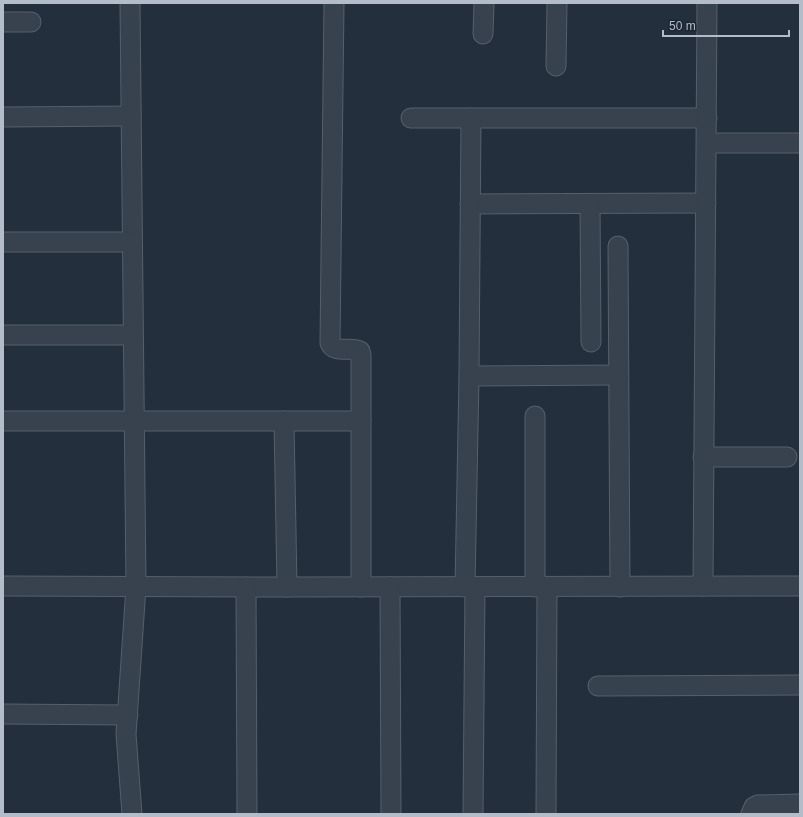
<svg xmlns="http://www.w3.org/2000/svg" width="803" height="817" font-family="Helvetica,sans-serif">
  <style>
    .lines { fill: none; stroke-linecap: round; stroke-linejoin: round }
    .street-casing { stroke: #565f6c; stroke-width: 21 }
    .street { stroke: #38414e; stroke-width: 19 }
  </style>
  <rect width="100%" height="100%" fill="#242f3e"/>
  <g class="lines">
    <!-- street casing -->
    <g class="street-casing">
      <g id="street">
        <polyline points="130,3 136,587 126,734 132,814"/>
        <path d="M334 3 330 343C334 354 351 346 360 351L361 355V587"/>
        <polyline points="3,22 31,22"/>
        <polyline points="483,34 484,3"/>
        <polyline points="556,66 557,3"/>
        <polyline points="3,117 131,116"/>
        <polyline points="411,118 707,118"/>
        <polyline points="707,143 800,143"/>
        <polyline points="470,204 706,203"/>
        <polyline points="590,204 591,342"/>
        <polyline points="3,242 132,242"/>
        <polyline points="618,246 620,587"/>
        <polyline points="3,335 133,335"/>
        <polyline points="469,376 618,375"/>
        <polyline points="535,416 535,587"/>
        <polyline points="3,421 361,421"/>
        <polyline points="284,421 287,587"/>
        <polyline points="703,457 787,457"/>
        <polyline points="3,586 287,587 800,586"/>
        <polyline points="703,586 707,3"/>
        <polyline points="246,587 247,814"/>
        <polyline points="390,587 391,814"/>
        <polyline points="465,587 469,376 471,118"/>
        <polyline points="598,686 800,685"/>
        <polyline points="3,714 128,715"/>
        <polyline points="473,814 475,587"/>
        <polyline points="546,814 547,587"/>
        <polyline points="751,814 754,807 758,805 800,804"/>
      </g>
    </g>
    <!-- street -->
    <use href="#street" class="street"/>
  </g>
  <!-- border -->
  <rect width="803" height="817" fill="none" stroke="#b4bcc9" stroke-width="8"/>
  <!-- scale -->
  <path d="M663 30v6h126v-6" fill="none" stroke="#b4bcc9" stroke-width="2"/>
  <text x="669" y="30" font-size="12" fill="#b4bcc9" stroke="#1d2633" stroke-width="3" paint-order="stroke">50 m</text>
</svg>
